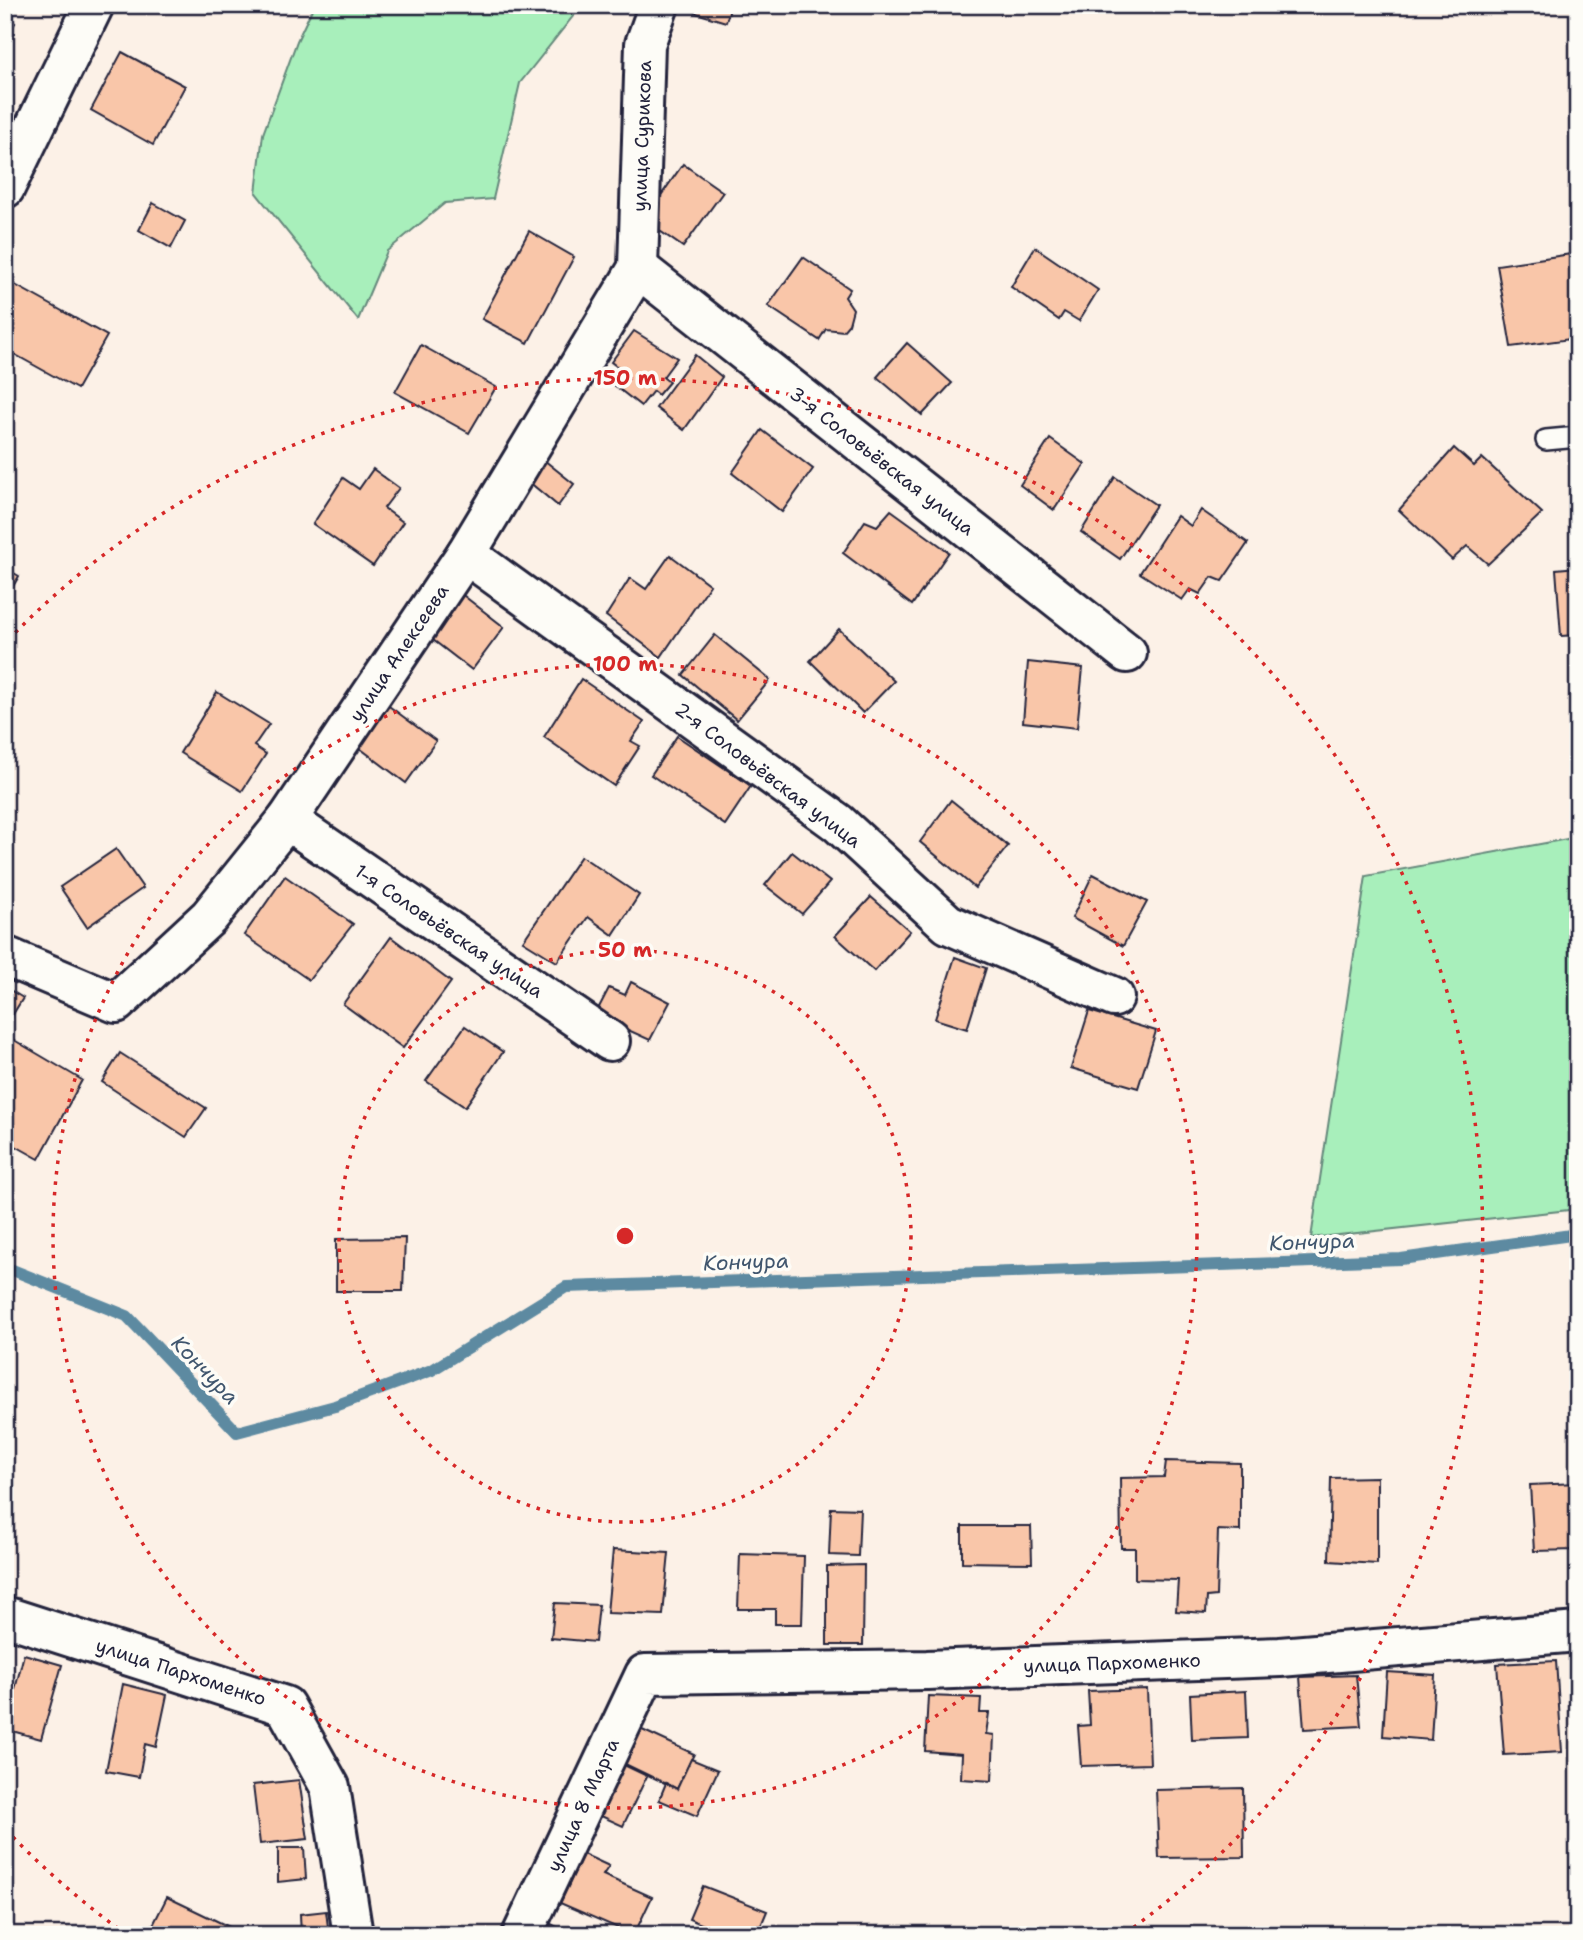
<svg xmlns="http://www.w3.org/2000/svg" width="1583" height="1940" font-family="'Shantell Sans',sans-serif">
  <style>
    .green { fill: #a8efbb; stroke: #65887b; stroke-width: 2 }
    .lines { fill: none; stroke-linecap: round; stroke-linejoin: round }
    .stream { stroke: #5d8aa1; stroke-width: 12 }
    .building { fill: #f9c6a9; stroke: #22223b; stroke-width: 2 }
    .lane-casing { stroke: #22223b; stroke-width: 24 }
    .street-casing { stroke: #22223b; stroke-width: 44 }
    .lane { stroke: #fdfcf7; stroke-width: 19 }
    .street { stroke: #fdfcf7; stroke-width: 38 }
    .ring { fill: none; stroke: #d62828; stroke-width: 3.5; stroke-dasharray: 3.5 7 }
    .labels { text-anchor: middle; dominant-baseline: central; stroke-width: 7; stroke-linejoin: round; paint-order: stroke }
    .street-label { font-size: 19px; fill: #22223b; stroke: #fdfcf7 }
    .water-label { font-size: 21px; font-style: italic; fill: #40566e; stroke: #fdfcf7 }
    .centre { fill: #d62828; stroke: #fdfcf7; stroke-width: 3.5 }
    .ring-label { font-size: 21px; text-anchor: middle; font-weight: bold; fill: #d62828; stroke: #fdfcf7; stroke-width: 7; stroke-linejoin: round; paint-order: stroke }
  </style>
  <rect width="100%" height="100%" fill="#fcf1e7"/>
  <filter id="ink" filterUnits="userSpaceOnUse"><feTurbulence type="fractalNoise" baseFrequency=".0143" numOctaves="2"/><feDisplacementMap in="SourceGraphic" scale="14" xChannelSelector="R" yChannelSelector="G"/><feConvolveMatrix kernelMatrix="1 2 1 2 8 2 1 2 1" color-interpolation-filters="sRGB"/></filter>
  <g filter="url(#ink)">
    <!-- green -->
    <g class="green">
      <polygon points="314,5 582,5 520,83 493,199 445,203 387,251 358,320 256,193 263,134 297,41"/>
      <polygon points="1578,837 1578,1209 1311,1238 1366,876"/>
    </g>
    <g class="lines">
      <!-- stream -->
      <polyline class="stream" points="5,1267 127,1316 237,1432 335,1406 432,1370 566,1287 1401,1259 1578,1234"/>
    </g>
    <!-- building -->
    <g class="building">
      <polygon points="698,5 731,5 726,22 696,13"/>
      <polygon points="5,16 15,23 5,39"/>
      <polygon points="122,52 185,86 153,145 91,110"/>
      <polygon points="683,164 723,192 683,247 644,220"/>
      <polygon points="153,203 185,221 171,248 139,230"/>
      <polygon points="529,231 574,257 528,343 482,319"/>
      <polygon points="1035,247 1098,290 1079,321 1064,312 1059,320 1011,287"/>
      <polygon points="1578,253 1578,338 1511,347 1497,265"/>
      <polygon points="803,257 850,289 845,297 853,309 849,324 843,331 826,329 819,340 768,306"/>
      <polygon points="8,281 107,336 77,389 5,349"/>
      <polygon points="634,331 677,358 663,377 669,382 658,395 653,391 641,406 614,385 624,372 611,362"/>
      <polygon points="907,343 952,383 922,415 877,377"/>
      <polygon points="421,345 496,387 469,433 395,392"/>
      <polygon points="695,355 722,377 684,430 656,408"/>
      <polygon points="762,430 813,469 782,512 732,473"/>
      <polygon points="1050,439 1085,464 1054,510 1020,485"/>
      <polygon points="1454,448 1474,466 1482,458 1542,513 1488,564 1467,546 1452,560 1399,510"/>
      <polygon points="544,460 574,484 558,506 528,481"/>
      <polygon points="373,469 399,488 384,508 403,522 373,566 313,524 343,478 359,489"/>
      <polygon points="1115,477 1156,505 1120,559 1081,532"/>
      <polygon points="891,510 949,552 912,605 843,553 865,521 877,526"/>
      <polygon points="1201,510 1248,543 1222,581 1212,577 1200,594 1190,589 1182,600 1140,573 1177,516 1191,526"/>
      <polygon points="670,555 710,585 661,657 606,616 630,578 646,589"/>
      <polygon points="1578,567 1578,635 1561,636 1556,569"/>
      <polygon points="5,568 19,576 5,600"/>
      <polygon points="455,589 504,627 472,670 424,633"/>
      <polygon points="839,629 894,681 863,713 810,661"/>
      <polygon points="715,635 770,680 737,720 683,675"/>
      <polygon points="1028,662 1083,668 1077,728 1023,722"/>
      <polygon points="581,679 644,722 631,741 640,746 614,786 544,737"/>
      <polygon points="217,692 269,724 254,746 266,754 242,791 180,753"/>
      <polygon points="374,695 436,741 406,783 345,737"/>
      <polygon points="677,736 751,786 725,825 651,775"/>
      <polygon points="951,800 1008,846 975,888 920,842"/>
      <polygon points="116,849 143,888 87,927 60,887"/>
      <polygon points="792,852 830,882 802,914 765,885"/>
      <polygon points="581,856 639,895 613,935 588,917 557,962 523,941"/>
      <polygon points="1093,874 1147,902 1123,946 1072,918"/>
      <polygon points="285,876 353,924 309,980 244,935"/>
      <polygon points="871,897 910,931 874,971 835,936"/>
      <polygon points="391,937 451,982 403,1048 343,1004"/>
      <polygon points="955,957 986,968 967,1029 935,1019"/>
      <polygon points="631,982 670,1002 650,1040 595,1015 609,988 625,995"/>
      <polygon points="5,987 23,998 5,1027"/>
      <polygon points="1089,1011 1156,1031 1138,1088 1071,1068"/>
      <polygon points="465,1026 503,1052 465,1107 426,1081"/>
      <polygon points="9,1037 82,1080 39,1159 5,1140 5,1044"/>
      <polygon points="120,1053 206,1108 186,1137 102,1082"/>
      <polygon points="405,1238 403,1291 336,1291 336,1239"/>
      <polygon points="1166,1461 1240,1463 1240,1531 1218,1530 1216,1596 1207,1597 1206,1613 1176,1611 1178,1580 1135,1579 1135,1548 1121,1548 1120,1478 1164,1477"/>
      <polygon points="1377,1477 1377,1564 1329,1561 1331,1478"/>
      <polygon points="1578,1483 1578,1580 1577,1580 1575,1550 1534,1551 1530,1485"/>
      <polygon points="831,1508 860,1509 858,1556 829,1555"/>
      <polygon points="962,1526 1031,1526 1032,1563 962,1562"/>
      <polygon points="613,1550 669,1553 663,1615 607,1613"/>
      <polygon points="740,1554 804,1556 802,1624 775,1624 775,1609 738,1609"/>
      <polygon points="864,1565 863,1645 827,1645 827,1566"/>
      <polygon points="555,1603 599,1605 595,1642 551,1638"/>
      <polygon points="24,1654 62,1665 41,1739 5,1729"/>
      <polygon points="1556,1661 1562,1752 1504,1755 1497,1664"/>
      <polygon points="1574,1661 1578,1661 1578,1713"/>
      <polygon points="1387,1672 1435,1675 1431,1740 1383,1736"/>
      <polygon points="1356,1675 1361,1726 1304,1729 1300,1677"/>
      <polygon points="123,1684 167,1695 156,1747 145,1744 139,1777 106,1771"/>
      <polygon points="1147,1689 1150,1764 1081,1766 1078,1726 1090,1725 1088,1691"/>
      <polygon points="1246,1691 1248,1738 1192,1740 1190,1694"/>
      <polygon points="928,1696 981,1698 980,1713 989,1713 986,1734 994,1735 992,1781 961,1779 962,1754 925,1751"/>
      <polygon points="640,1729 694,1754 677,1789 625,1764"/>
      <polygon points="691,1759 718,1770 697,1816 659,1800 666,1783 677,1789"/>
      <polygon points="624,1765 647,1776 623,1826 601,1816"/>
      <polygon points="299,1780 308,1839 260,1844 253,1785"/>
      <polygon points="1243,1788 1244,1857 1159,1858 1156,1790"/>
      <polygon points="278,1848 304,1848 306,1879 278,1882"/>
      <polygon points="583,1854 609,1866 603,1875 652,1897 634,1935 560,1903"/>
      <polygon points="703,1886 767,1911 757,1935 728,1935 689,1919"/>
      <polygon points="167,1897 246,1935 148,1935"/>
      <polygon points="326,1911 329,1935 301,1935 300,1914"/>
      <polygon points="551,1924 573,1935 546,1935"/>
    </g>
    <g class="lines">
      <!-- lane casing -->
      <g class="lane-casing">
        <polyline id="lane" points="1546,440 1578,437"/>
      </g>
      <!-- street casing -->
      <g class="street-casing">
        <g id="street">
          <polyline points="5,188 94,5"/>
          <polyline points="638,268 1127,653"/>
          <polyline points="466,554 838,823 948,924 1114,997"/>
          <polyline points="287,820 610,1041"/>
          <polyline points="5,956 116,1003 209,917 287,820 466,554 638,268 645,44 659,5"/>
          <polyline points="5,1616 285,1706 330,1787 353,1935"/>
          <polyline points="522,1935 645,1674 927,1670 1280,1657 1578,1632"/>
        </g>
      </g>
      <!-- lane -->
      <use href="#lane" class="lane"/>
      <!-- street -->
      <use href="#street" class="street"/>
    </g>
  </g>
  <!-- distance rings -->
  <g class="ring">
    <circle cx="625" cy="1236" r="286"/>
    <circle cx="625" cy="1236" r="572"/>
    <path d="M127 1935A858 858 0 0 1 8 1832M8 640A858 858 0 1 1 1123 1935"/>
  </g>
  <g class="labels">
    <!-- street labels -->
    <g class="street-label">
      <text transform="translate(642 136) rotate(-88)">улица Сурикова</text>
      <text transform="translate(882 461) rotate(38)">3-я Соловьёвская улица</text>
      <text transform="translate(399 653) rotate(-56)">улица Алексеева</text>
      <text transform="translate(768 775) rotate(37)">2-я Соловьёвская улица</text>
      <text transform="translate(449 931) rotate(34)">1-я Соловьёвская улица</text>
      <text transform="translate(1112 1663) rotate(-2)">улица Пархоменко</text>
      <text transform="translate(181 1672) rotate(18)">улица Пархоменко</text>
      <text transform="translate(583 1805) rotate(-65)">улица 8 Марта</text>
    </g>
    <!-- water labels -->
    <g class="water-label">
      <text transform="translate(1312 1242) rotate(-2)">Кончура</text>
      <text transform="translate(746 1262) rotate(-2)">Кончура</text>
      <text transform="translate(205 1370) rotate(46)">Кончура</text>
    </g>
  </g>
  <circle cx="625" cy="1236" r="10" class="centre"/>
  <g class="ring-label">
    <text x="625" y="385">150 m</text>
    <text x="625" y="671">100 m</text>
    <text x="625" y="957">50 m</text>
  </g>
  <!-- margin -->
  <rect width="1583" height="1940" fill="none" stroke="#fdfcf7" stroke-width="28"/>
  <rect x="14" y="14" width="1555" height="1912" fill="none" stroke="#22223b" stroke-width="2.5" filter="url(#ink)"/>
</svg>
